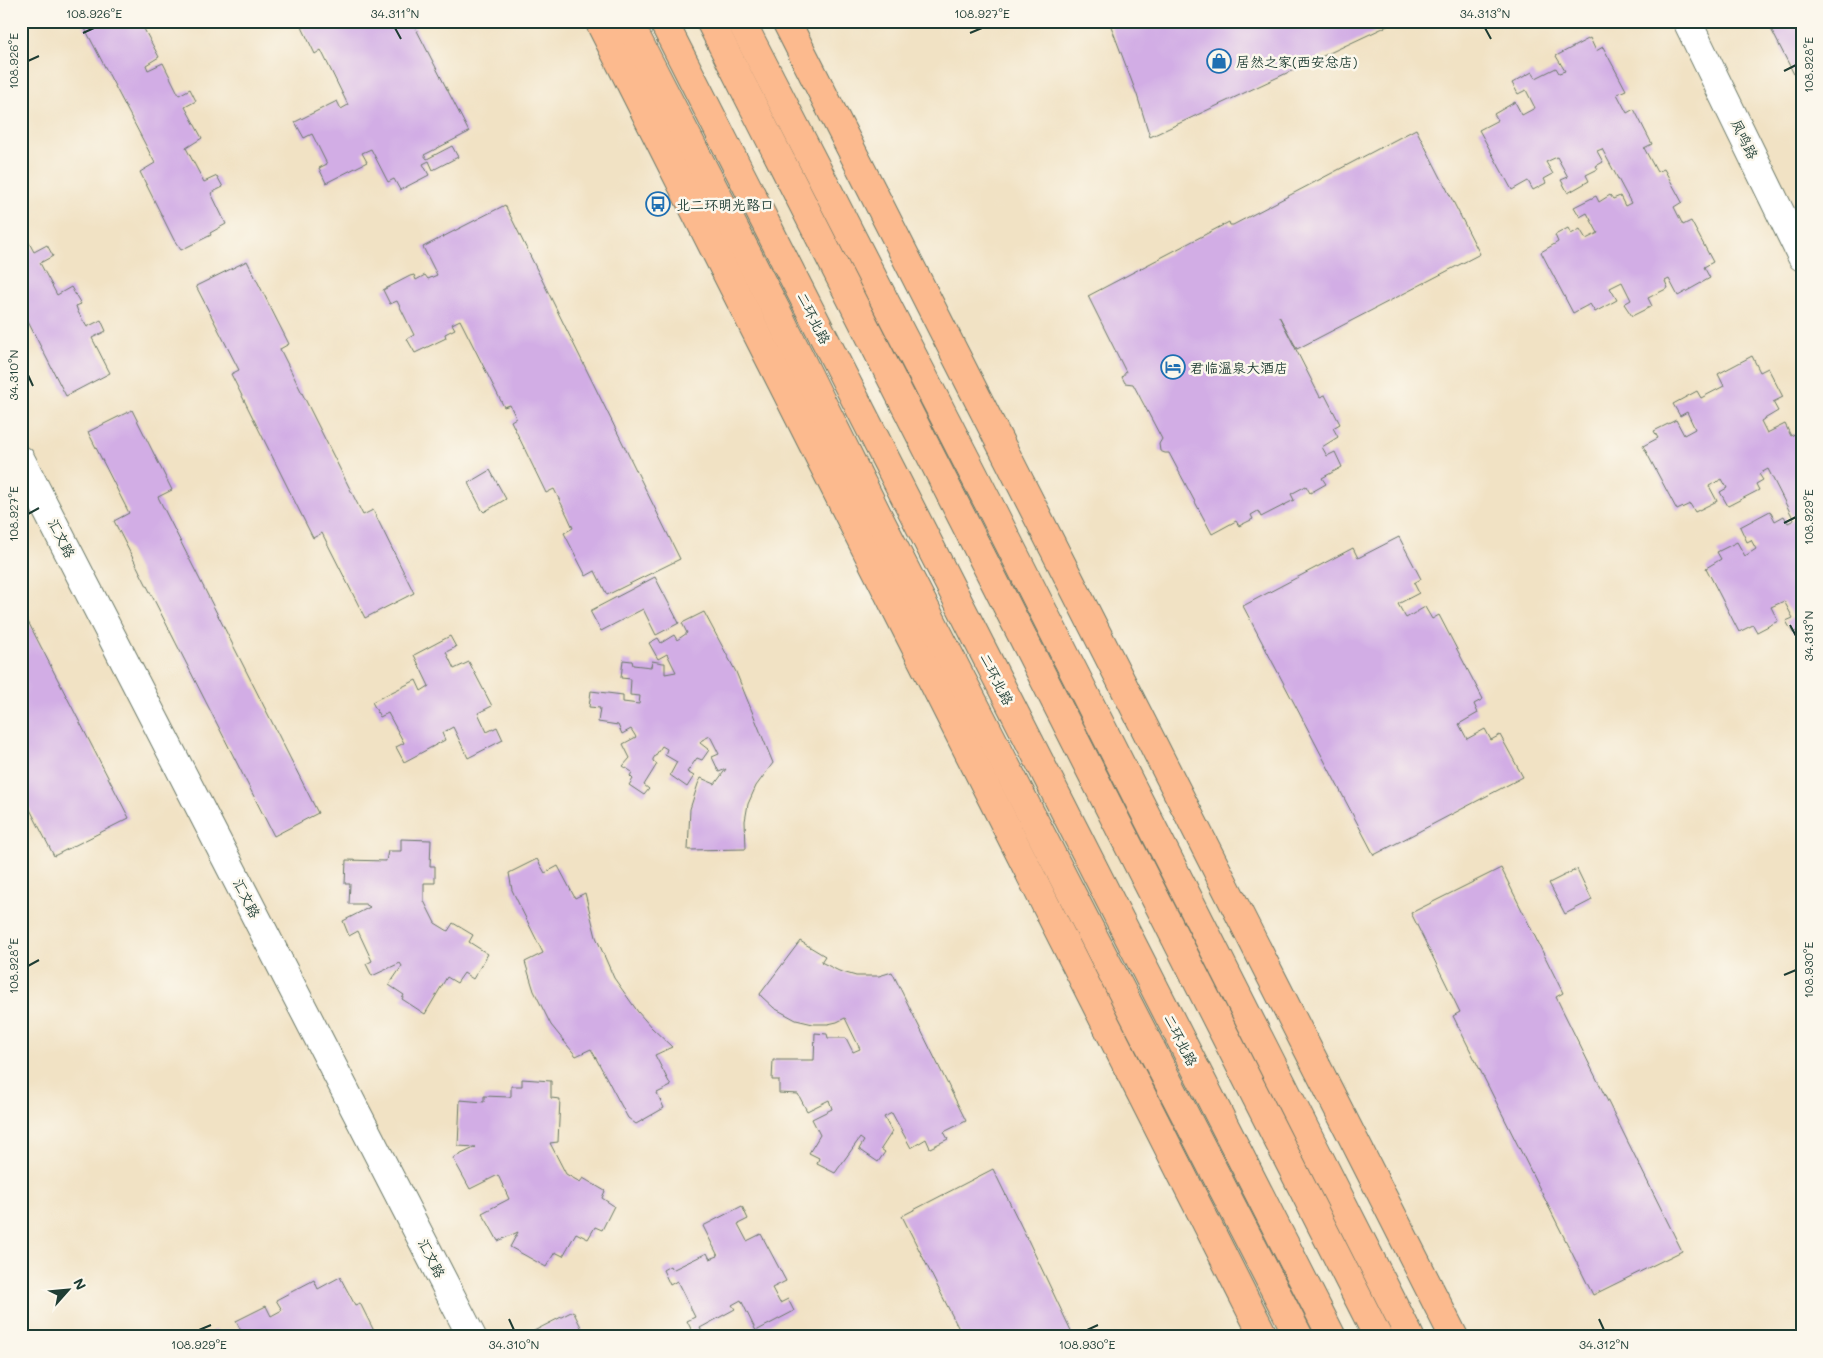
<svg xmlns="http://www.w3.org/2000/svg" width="1823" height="1358" font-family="Mali,'LXGW WenKai TC',sans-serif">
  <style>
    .building { fill: #d2ade5 }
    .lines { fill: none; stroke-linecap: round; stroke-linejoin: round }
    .minor-casing { stroke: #687766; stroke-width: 30 }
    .major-casing { stroke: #687766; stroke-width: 30 }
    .highway-casing { stroke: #687766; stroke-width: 30 }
    .minor { stroke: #fff; stroke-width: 28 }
    .major { stroke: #fcba8e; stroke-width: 28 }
    .highway { stroke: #fcba8e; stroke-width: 28 }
    .ticks { fill: none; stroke: #1f3d34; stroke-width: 2 }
    .labels { text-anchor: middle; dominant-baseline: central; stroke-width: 5; stroke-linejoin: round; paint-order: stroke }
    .poi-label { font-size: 14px; fill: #1f3d34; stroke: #fbf7ec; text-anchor: start }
    .street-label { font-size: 14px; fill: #1f3d34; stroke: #fbf7ec }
    .neatline { fill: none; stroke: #1f3d34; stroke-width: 2 }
    .ticks-label { font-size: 12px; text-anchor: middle; fill: #1f3d34 }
  </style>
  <rect width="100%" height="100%" fill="#fbf7ec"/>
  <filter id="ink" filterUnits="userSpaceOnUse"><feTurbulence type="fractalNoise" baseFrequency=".02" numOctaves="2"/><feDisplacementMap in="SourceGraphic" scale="10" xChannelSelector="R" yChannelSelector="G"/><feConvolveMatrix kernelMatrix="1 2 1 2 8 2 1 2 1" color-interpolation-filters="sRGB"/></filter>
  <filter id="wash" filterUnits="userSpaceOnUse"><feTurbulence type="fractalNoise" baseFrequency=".0096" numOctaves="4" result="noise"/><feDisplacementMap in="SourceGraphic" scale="20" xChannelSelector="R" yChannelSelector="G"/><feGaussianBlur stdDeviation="1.12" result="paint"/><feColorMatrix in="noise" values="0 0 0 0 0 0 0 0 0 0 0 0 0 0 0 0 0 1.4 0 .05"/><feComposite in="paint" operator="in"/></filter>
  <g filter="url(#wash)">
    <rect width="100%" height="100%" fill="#f1e2c4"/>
    <g id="blocks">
      <!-- building -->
      <g class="building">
        <polygon points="81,21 155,21 143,27 159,57 146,65 148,70 163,63 179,95 190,89 196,101 185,107 202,138 186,148 204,182 217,176 223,187 211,193 226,224 210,233 211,235 181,250 174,240 140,172 155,163"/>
        <polygon points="299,21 412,21 469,132 424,155 427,159 452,146 458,157 433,170 429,161 423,164 429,175 400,190 394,179 388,182 371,149 362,153 367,162 326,183 319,168 327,164 312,134 304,138 295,122 337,101 341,109 348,105 321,50 315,54"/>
        <polygon points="1109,21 1398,21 1150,137 1137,95"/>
        <polygon points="1767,21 1802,21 1802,90"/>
        <polygon points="1590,38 1596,51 1603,47 1626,90 1617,94 1627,113 1634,109 1652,144 1644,148 1657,172 1664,169 1682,202 1674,207 1683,225 1691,221 1713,262 1704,267 1710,278 1678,296 1669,279 1665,281 1668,288 1648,298 1652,306 1632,316 1624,304 1631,300 1622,282 1610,288 1617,300 1595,312 1590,304 1573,313 1541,252 1558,242 1555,235 1568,228 1571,234 1580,229 1586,239 1598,233 1587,213 1580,217 1574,207 1596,196 1599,202 1610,195 1613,199 1620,196 1625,206 1631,203 1602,149 1597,151 1603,162 1596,166 1598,169 1586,175 1589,181 1568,193 1561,180 1568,177 1557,157 1546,162 1553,174 1544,179 1546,183 1533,190 1528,181 1512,190 1479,130 1498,120 1494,114 1515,102 1522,115 1535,108 1526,90 1518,94 1512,83 1532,72 1536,78 1556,68 1559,73 1565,71 1556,56"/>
        <polygon points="1416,129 1480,254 1297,349 1279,316 1320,397 1325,395 1340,424 1333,428 1338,437 1322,447 1327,456 1335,452 1342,467 1322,478 1326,484 1310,493 1306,486 1291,494 1294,500 1261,517 1258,511 1251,515 1253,519 1239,526 1236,521 1212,534 1169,453 1165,453 1160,451 1159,444 1162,439 1133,384 1125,383 1122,377 1126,372 1088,296 1229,222 1230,225 1233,225"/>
        <polygon points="505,205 680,559 607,595 595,571 586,576 564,533 573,528 568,517 554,489 546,493 511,421 516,418 510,405 504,407 460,320 452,324 455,329 445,334 446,338 415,353 407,339 414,335 397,301 390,304 383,290 410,276 414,275 416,280 425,275 428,279 437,275 423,247"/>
        <polygon points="21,228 34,252 47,245 53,256 40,263 57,295 71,287 81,304 76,306 78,312 87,327 101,320 106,331 92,338 110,373 66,396 24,314 21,316"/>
        <polygon points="247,261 289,344 280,349 363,515 373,510 414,593 365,618 322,533 313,538 231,374 239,370 196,286"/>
        <polygon points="1752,356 1760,372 1768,368 1783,397 1773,402 1778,411 1761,421 1767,433 1785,424 1791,436 1800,431 1802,435 1802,628 1793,633 1786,621 1793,618 1784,601 1771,607 1778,621 1757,632 1753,625 1739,632 1706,568 1721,559 1717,552 1737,542 1745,556 1756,549 1751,540 1747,542 1740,527 1770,511 1775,521 1784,516 1788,523 1794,520 1768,469 1759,474 1763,480 1756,484 1759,490 1728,506 1720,492 1727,488 1722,479 1709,486 1717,501 1695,512 1690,504 1677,510 1643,446 1658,438 1654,431 1676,420 1684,435 1695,429 1687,412 1680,416 1673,404 1697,391 1701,398 1724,386 1718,374"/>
        <polygon points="132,410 172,490 158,497 318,813 274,836 114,521 129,513 88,432"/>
        <polygon points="490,470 506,499 484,512 482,510 468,483"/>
        <polygon points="1399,537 1421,579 1414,583 1419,593 1398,604 1406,618 1425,607 1432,619 1439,615 1483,699 1474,704 1478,713 1459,724 1467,739 1485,729 1491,740 1500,735 1523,777 1374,855 1243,606 1353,548 1358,558"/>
        <polygon points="655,577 679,623 656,635 643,609 601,631 590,611"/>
        <polygon points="21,608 129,818 54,856 21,792"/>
        <polygon points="704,612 736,672 773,763 756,786 748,804 745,821 746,849 688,850 690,809 698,784 701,778 715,784 726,769 719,772 712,757 719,754 710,736 702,740 700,743 709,750 702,760 697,758 687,772 694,776 687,787 670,775 677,762 665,755 667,749 662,746 653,759 653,761 657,764 644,785 649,789 644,795 629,785 633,779 630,776 632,772 623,766 630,758 623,744 636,737 631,729 622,734 618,725 598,722 600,708 589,707 591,691 623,695 623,702 639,704 640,696 630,695 631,679 621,678 623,660 632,661 633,665 651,667 652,661 663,663 665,663 665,674 676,672 667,654 658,659 649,643 658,638 661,643 674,635 677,640 687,633 682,623"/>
        <polygon points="450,636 456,647 446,652 454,669 469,662 492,706 478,713 487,732 497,727 503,740 468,758 453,727 442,733 445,740 404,762 396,747 404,743 388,713 380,717 372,702 416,680 421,691 429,686 414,655"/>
        <polygon points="401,839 431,840 430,866 435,866 435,883 424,883 424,901 435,923 448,931 453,923 473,935 469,942 488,954 473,979 464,973 457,983 447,977 425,1014 402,999 404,995 389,985 402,966 400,963 372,976 366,964 372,961 358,931 349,936 343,921 370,907 365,904 349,904 350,884 345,884 346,860 386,861 388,851 401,851"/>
        <polygon points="537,859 545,873 558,866 575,898 585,893 596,937 614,978 638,1012 651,1027 672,1047 655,1055 671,1086 657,1093 664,1108 636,1124 628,1118 591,1049 576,1056 551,1025 534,991 525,962 543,953 512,890 509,873"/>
        <polygon points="1501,868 1563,993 1556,997 1682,1251 1593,1295 1453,1016 1460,1012 1411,913"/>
        <polygon points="1577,869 1592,900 1565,914 1549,883"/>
        <polygon points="800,941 825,956 821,962 839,971 856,976 879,976 892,972 966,1121 944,1132 948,1139 930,1148 926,1139 911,1148 892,1113 884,1117 892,1132 881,1149 885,1152 878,1162 859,1149 864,1141 860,1138 835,1173 817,1164 819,1158 809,1153 820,1135 812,1119 832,1109 829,1100 807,1111 798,1094 779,1093 779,1080 772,1080 773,1060 814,1060 815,1033 827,1034 828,1038 846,1038 853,1052 860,1049 845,1018 837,1022 828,1024 813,1024 796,1020 774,1008 761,996 760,994"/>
        <polygon points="522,1079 551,1081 551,1098 560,1099 558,1142 550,1143 566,1174 580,1182 583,1178 605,1191 602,1198 614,1206 602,1230 595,1227 588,1239 576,1233 563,1256 555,1252 546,1267 510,1247 518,1232 498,1241 488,1223 482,1213 509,1199 498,1175 470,1189 453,1158 476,1147 458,1146 460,1100 484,1102 484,1096 509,1097 511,1096 511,1086 522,1086"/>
        <polygon points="993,1169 1029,1242 1074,1337 963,1337 902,1216"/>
        <polygon points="742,1206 748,1219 738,1224 747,1241 761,1234 786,1281 772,1288 780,1303 788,1299 794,1311 756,1331 741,1300 732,1305 735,1309 700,1328 702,1332 694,1335 687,1321 695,1317 677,1281 670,1285 663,1270 670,1266 672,1270 707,1253 710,1259 718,1256 703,1226"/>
        <polygon points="340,1277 355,1305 360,1303 377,1337 244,1337 236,1321 266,1306 271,1316 282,1310 276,1300 314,1280 318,1289"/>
        <polygon points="573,1311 586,1337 529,1337 528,1334"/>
        <polygon points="216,1330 219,1337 202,1337"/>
      </g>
    </g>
  </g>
  <g filter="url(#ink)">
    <use href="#blocks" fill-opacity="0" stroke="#687766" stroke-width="1"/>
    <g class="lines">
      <!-- minor casing -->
      <g class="minor-casing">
        <g id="minor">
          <polyline points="1687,21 1802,257"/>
          <polyline points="21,460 472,1337"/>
        </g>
      </g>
      <!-- major casing -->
      <g class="major-casing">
        <g id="major">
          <polyline points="599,21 1264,1337"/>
          <polyline points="786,21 1454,1337"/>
        </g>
      </g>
      <!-- highway casing -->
      <g class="highway-casing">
        <g id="highway">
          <polyline points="628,21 778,314 880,520 1299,1337"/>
          <polyline points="663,21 1332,1337"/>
          <polyline points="710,21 1378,1337"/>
          <polyline points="741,21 993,512 1410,1337"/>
        </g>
      </g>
      <!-- minor -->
      <use href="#minor" class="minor"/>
      <!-- major -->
      <use href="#major" class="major"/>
      <!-- highway -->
      <use href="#highway" class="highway"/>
    </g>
  </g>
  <!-- ticks -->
  <path class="ticks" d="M395 28 401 39M1485 28 1491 39M83 33 94 28M970 33 982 28M28 61 39 56M1784 71 1796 65M28 375 33 386M28 514 39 508M1784 523 1796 517M1790 625 1796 636M28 966 39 960M1784 975 1796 970M509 1319 514 1330M1599 1319 1604 1330M199 1330 211 1325M1087 1330 1098 1325"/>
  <!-- icons -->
  <defs>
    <g id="shop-ring" transform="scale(1.25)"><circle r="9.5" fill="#fbf7ec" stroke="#1f6fb2" stroke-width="1.5"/><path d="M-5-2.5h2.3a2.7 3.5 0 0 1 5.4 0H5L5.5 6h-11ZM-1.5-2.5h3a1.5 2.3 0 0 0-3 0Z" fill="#1f6fb2"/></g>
    <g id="bus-ring" transform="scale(1.25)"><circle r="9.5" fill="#fbf7ec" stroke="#1f6fb2" stroke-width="1.5"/><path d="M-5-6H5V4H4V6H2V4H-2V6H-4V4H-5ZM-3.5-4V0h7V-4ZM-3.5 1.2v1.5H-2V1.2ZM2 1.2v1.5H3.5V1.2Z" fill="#1f6fb2"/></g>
    <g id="hotel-ring" transform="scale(1.25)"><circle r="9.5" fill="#fbf7ec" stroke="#1f6fb2" stroke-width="1.5"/><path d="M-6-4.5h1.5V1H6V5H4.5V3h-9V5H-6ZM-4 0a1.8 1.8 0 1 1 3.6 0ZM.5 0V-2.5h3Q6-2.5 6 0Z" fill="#1f6fb2"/></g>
  </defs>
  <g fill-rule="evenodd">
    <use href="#shop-ring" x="1219" y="61"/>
    <use href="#bus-ring" x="658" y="204"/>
    <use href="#hotel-ring" x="1173" y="367"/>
  </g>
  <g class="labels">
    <!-- poi labels -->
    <g class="poi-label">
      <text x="1236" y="61">居然之家(西安总店)</text>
      <text x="676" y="204">北二环明光路口</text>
      <text x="1190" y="367">君临温泉大酒店</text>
    </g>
    <!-- street labels -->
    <g class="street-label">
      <text transform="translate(1745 139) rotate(64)">凤鸣路</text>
      <text transform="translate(814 318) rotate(63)">二环北路</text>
      <text transform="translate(62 538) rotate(63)">汇文路</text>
      <text transform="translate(997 679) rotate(63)">二环北路</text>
      <text transform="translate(247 898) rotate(63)">汇文路</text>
      <text transform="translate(1181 1040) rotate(63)">二环北路</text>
      <text transform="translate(432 1258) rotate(63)">汇文路</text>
    </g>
  </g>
  <!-- margin -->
  <rect width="1823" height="1358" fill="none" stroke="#fbf7ec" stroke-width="55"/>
  <!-- north arrow -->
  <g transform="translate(68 1290) rotate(63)" stroke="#fbf7ec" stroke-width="4" paint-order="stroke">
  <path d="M0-4L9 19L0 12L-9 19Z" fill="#1f3d34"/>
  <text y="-8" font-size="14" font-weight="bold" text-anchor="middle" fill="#1f3d34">N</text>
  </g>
  <rect x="28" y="28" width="1768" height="1302" class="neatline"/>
  <g class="ticks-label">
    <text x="94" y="18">108.926°E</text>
    <text x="395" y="18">34.311°N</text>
    <text x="982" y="18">108.927°E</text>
    <text x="1485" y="18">34.313°N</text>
    <text transform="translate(14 61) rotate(-90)" y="4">108.926°E</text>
    <text transform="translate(1809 65) rotate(-90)" y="4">108.928°E</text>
    <text transform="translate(14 375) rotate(-90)" y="4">34.310°N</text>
    <text transform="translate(14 514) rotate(-90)" y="4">108.927°E</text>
    <text transform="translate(1809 517) rotate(-90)" y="4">108.929°E</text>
    <text transform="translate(1809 636) rotate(-90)" y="4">34.313°N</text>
    <text transform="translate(14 966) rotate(-90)" y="4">108.928°E</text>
    <text transform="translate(1809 970) rotate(-90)" y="4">108.930°E</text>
    <text x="199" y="1349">108.929°E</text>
    <text x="514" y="1349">34.310°N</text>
    <text x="1087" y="1349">108.930°E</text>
    <text x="1604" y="1349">34.312°N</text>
  </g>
</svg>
